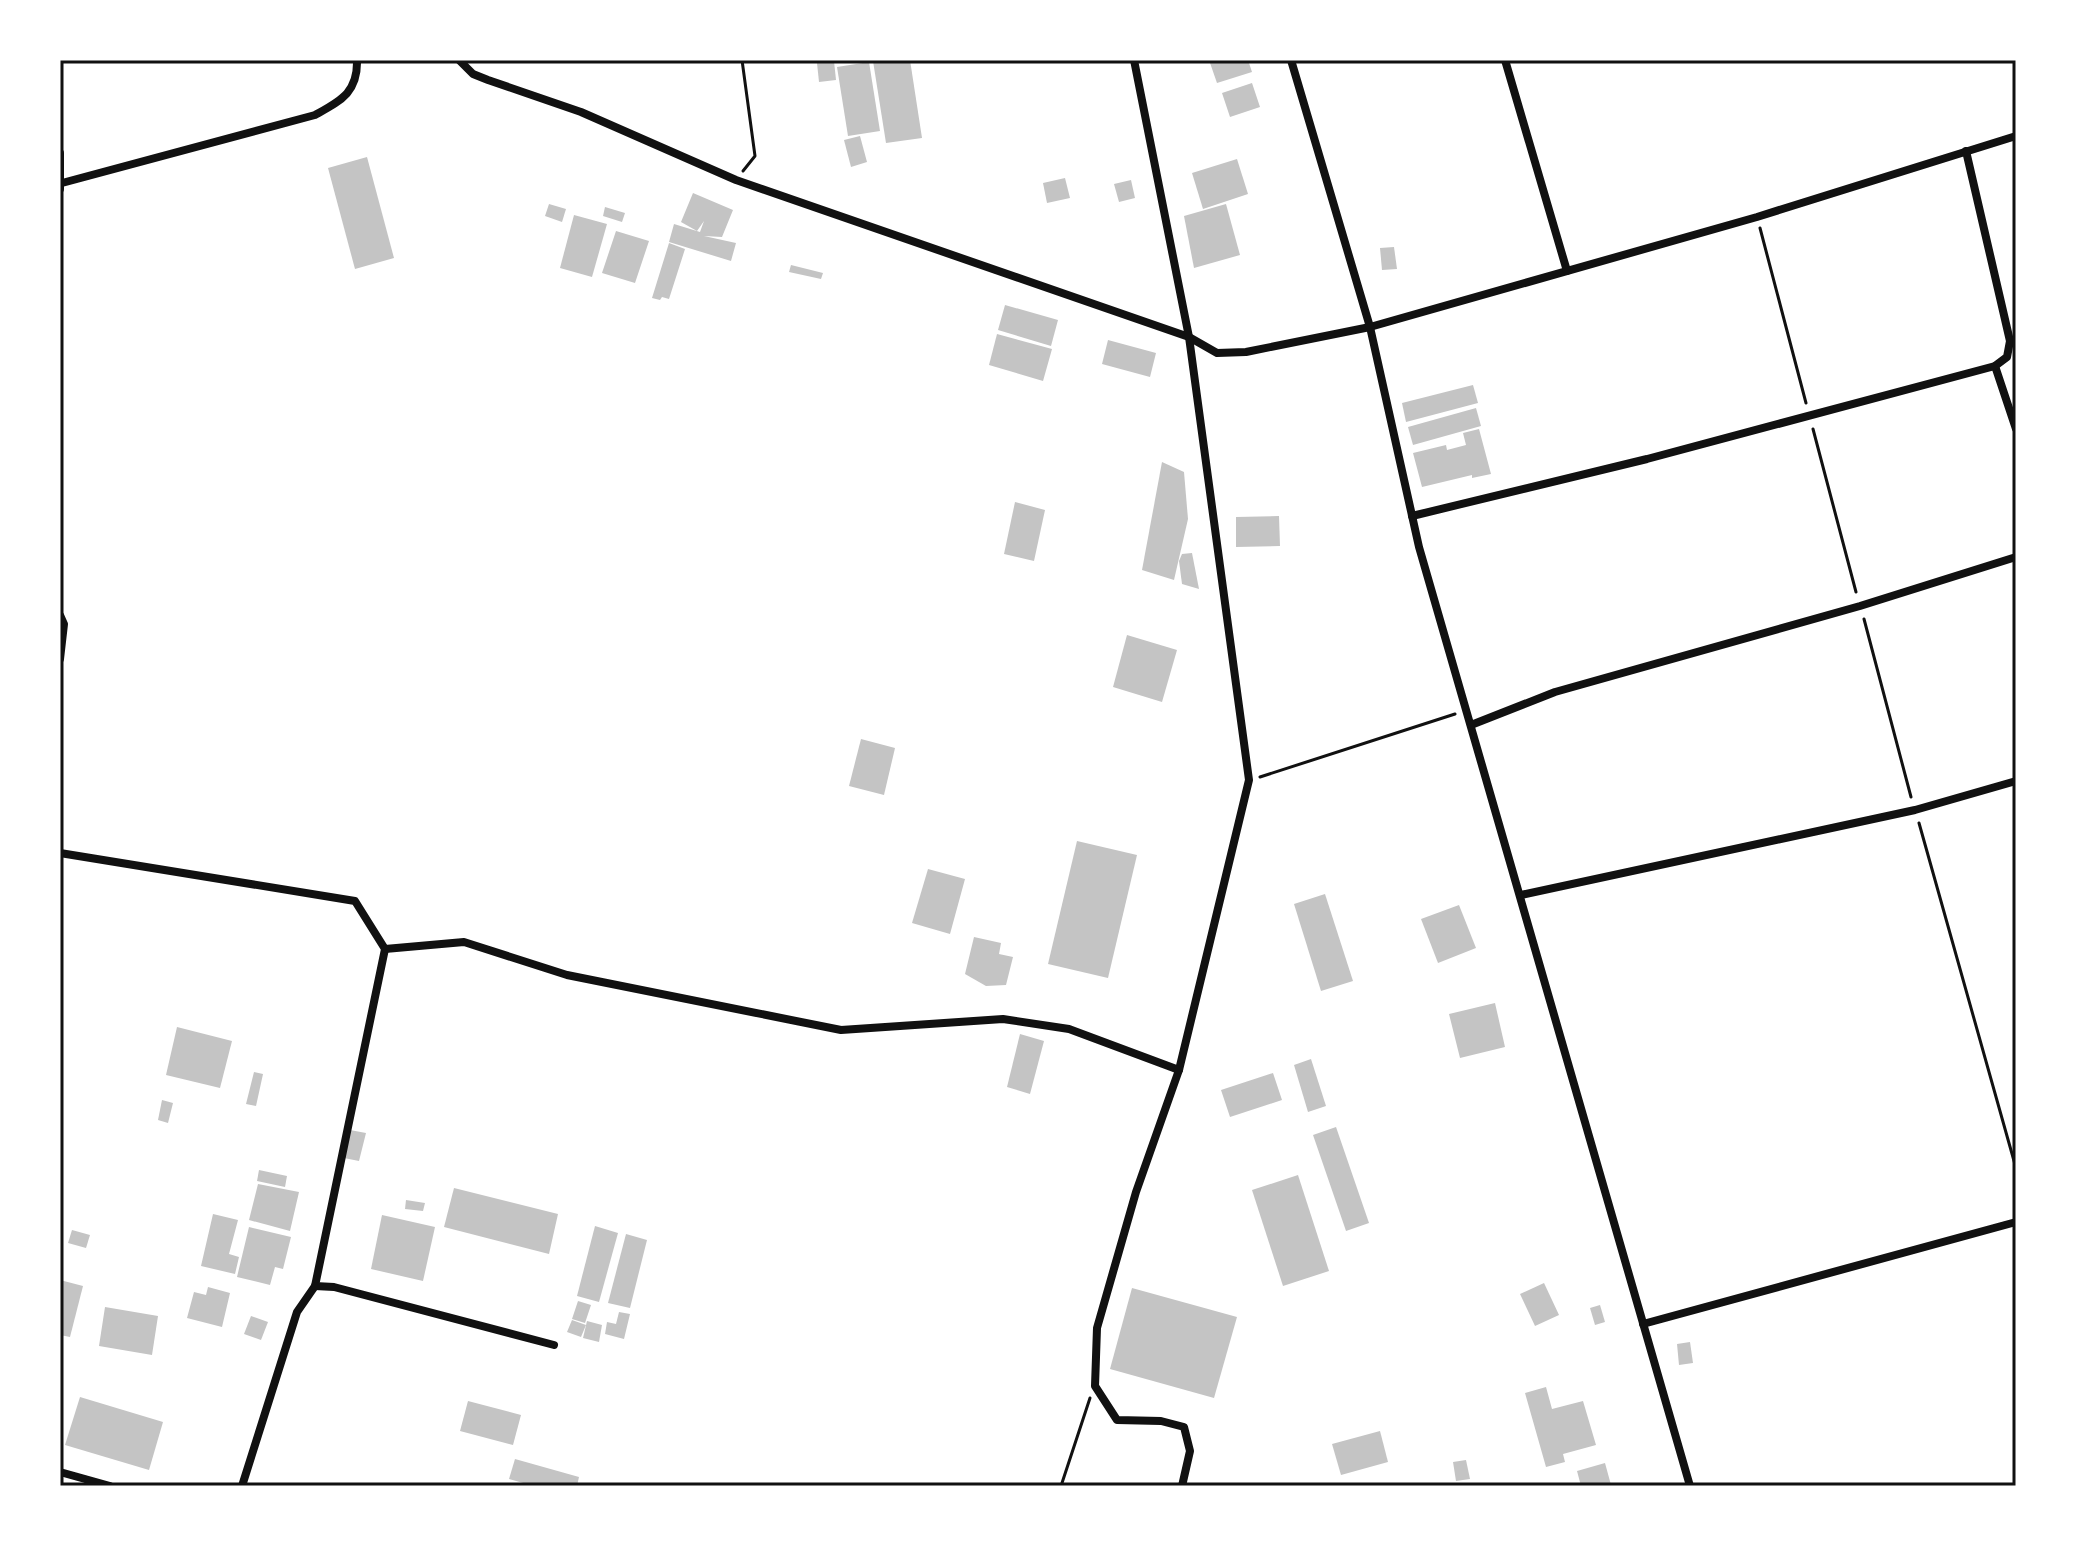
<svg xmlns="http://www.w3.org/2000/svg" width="2076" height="1546" font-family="'Crimson Pro',serif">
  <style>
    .building { fill: #c4c4c4 }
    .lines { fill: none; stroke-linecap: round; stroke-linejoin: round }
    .path { stroke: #111; stroke-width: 3 }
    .minor { stroke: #111; stroke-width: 8 }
    .neatline { fill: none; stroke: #111; stroke-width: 3 }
  </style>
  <rect width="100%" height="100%" fill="#fff"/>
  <!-- building -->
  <g class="building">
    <polygon points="910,60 922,138 886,143 873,61"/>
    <polygon points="1209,60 1248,60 1252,72 1217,83"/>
    <polygon points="834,61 836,80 819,82 817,63"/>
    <polygon points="869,62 880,131 848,136 837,67"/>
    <polygon points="1252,83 1260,107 1230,117 1222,93"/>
    <polygon points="860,136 867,162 851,167 844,140"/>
    <polygon points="367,157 394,258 355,269 328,168"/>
    <polygon points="1237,159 1248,194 1203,209 1192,173"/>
    <polygon points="1065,178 1070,198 1047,203 1043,183"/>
    <polygon points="1131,180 1135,198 1119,202 1114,184"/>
    <polygon points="693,193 733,210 722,237 704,236 736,243 731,261 669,242 674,224 700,232 704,221 697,231 681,222"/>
    <polygon points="549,204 566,209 562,222 545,216"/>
    <polygon points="1226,204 1240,255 1194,268 1184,216"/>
    <polygon points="605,207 625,213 622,222 603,216"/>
    <polygon points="574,215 607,224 592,277 560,268"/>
    <polygon points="616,231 649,241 635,283 602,273"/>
    <polygon points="669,243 685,249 669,299 662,297 660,300 652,298"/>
    <polygon points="1394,247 1397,269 1382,270 1380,248"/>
    <polygon points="791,265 823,273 821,279 789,272"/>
    <polygon points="1005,305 1058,320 1051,346 998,330"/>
    <polygon points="997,334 1052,349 1043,381 989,365"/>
    <polygon points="1108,340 1156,353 1150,377 1102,364"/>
    <polygon points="1473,385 1478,403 1406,422 1402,403"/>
    <polygon points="1476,408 1481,426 1413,445 1408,427"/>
    <polygon points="1479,429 1491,474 1472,478 1472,475 1422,487 1413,453 1446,445 1447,450 1466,445 1463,433"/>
    <polygon points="1162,462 1184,472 1188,519 1174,580 1142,570"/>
    <polygon points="1015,502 1045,510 1034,561 1004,554"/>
    <polygon points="1279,516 1280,546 1236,547 1236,517"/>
    <polygon points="1192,553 1199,589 1182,584 1179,561 1182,554"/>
    <polygon points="1127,635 1177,650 1162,702 1113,687"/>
    <polygon points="861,739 895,748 884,795 849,786"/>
    <polygon points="1077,841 1137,855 1108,978 1048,964"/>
    <polygon points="928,869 965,879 950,934 912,923"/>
    <polygon points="1325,894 1353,981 1321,991 1294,904"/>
    <polygon points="1459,905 1476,948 1438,963 1421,919"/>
    <polygon points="974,937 1001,943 999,954 1013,957 1006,985 986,986 965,974"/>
    <polygon points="1495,1003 1505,1047 1460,1058 1449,1014"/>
    <polygon points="177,1027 232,1041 220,1088 166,1075"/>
    <polygon points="1020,1034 1044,1041 1030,1094 1007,1087"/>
    <polygon points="1311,1059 1326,1106 1308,1112 1294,1065"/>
    <polygon points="254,1072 263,1074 256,1106 246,1104"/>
    <polygon points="1273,1073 1282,1100 1230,1117 1221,1090"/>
    <polygon points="162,1100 173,1103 168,1123 158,1120"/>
    <polygon points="1336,1127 1369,1223 1346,1231 1313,1135"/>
    <polygon points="350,1130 366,1133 359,1161 344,1158"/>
    <polygon points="259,1170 287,1176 285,1187 257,1181"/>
    <polygon points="1298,1175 1329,1271 1283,1286 1252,1190"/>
    <polygon points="258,1184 299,1192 290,1231 249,1220"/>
    <polygon points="454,1188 558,1214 549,1254 444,1227"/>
    <polygon points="406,1200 425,1203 423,1211 405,1209"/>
    <polygon points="213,1214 238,1220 229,1254 239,1257 235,1274 201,1266"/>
    <polygon points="382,1215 435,1227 423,1281 371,1269"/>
    <polygon points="595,1226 618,1233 599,1302 577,1296"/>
    <polygon points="249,1227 291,1237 283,1269 275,1267 270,1285 237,1277"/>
    <polygon points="72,1230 90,1235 86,1248 68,1243"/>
    <polygon points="626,1234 647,1240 630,1308 608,1303"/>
    <polygon points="60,1280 83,1286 70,1337 60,1335"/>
    <polygon points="1544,1283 1559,1315 1535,1326 1520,1294"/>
    <polygon points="208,1287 230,1293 222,1327 187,1318 194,1292 206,1295"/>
    <polygon points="1132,1288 1237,1317 1214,1398 1110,1369"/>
    <polygon points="578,1301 591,1305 585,1323 572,1319"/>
    <polygon points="1600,1305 1605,1322 1595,1325 1590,1308"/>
    <polygon points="105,1307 158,1316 152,1355 99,1346"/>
    <polygon points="619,1312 630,1314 624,1339 605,1334 607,1322 616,1324"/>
    <polygon points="251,1316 268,1322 261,1340 244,1334"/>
    <polygon points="572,1320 586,1325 581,1337 567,1332"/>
    <polygon points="587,1321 602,1325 599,1342 583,1338"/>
    <polygon points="1690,1342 1693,1363 1679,1365 1677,1344"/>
    <polygon points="1546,1387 1552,1409 1583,1401 1596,1445 1563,1454 1565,1462 1546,1467 1525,1393"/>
    <polygon points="80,1397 163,1422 149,1470 65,1445"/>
    <polygon points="468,1401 521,1415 513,1445 460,1431"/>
    <polygon points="1380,1431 1388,1462 1341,1475 1332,1444"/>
    <polygon points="515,1459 579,1477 577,1486 534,1486 509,1479"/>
    <polygon points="1466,1460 1470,1479 1456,1481 1453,1462"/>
    <polygon points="1605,1463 1611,1485 1581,1486 1577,1471"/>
  </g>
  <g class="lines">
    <!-- path -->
    <g class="path">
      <polyline points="742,60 755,156 743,171"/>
      <polyline points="1760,228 1806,403"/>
      <polyline points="1813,429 1856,592"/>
      <polyline points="1864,619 1911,797"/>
      <polyline points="1260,777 1455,714"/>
      <polyline points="1919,823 2016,1168"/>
      <polyline points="1061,1486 1090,1398"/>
    </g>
    <!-- minor -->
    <g class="minor">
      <polyline points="459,60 473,74 488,80 581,112 736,180 1189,337 1217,353 1246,352 1370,327 1757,217 2016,136"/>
      <polyline points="1134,60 1189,337 1249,780 1179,1070 1136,1192 1097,1328 1095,1386 1117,1420 1161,1421 1184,1427 1190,1451 1182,1486"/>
      <polyline points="1291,60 1370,327 1419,547 1690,1486"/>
      <polyline points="1505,60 1567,271"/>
      <polyline points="60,153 60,189"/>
      <path d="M62 183 315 115C340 101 358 93 357 60"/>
      <polyline points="1995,366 2016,429"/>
      <polyline points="1412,516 1647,459 1995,366 2007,357 2010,341 1966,151"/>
      <polyline points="60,615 64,624 60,659"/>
      <polyline points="1471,725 1555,692 1860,606 2016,557"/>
      <polyline points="60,853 355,901 385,949 315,1286 297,1312 242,1486"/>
      <polyline points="1521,895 1915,810 2016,781"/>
      <polyline points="385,949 464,942 567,975 841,1030 1003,1019 1069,1029 1179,1070"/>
      <polyline points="315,1286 334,1287 554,1345"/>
      <polyline points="1643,1324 2016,1222"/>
      <polyline points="60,1472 110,1486"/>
    </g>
  </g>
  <!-- border -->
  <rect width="2076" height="1546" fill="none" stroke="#ffffff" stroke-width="124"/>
  <rect x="62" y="62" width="1952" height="1422" class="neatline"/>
</svg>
